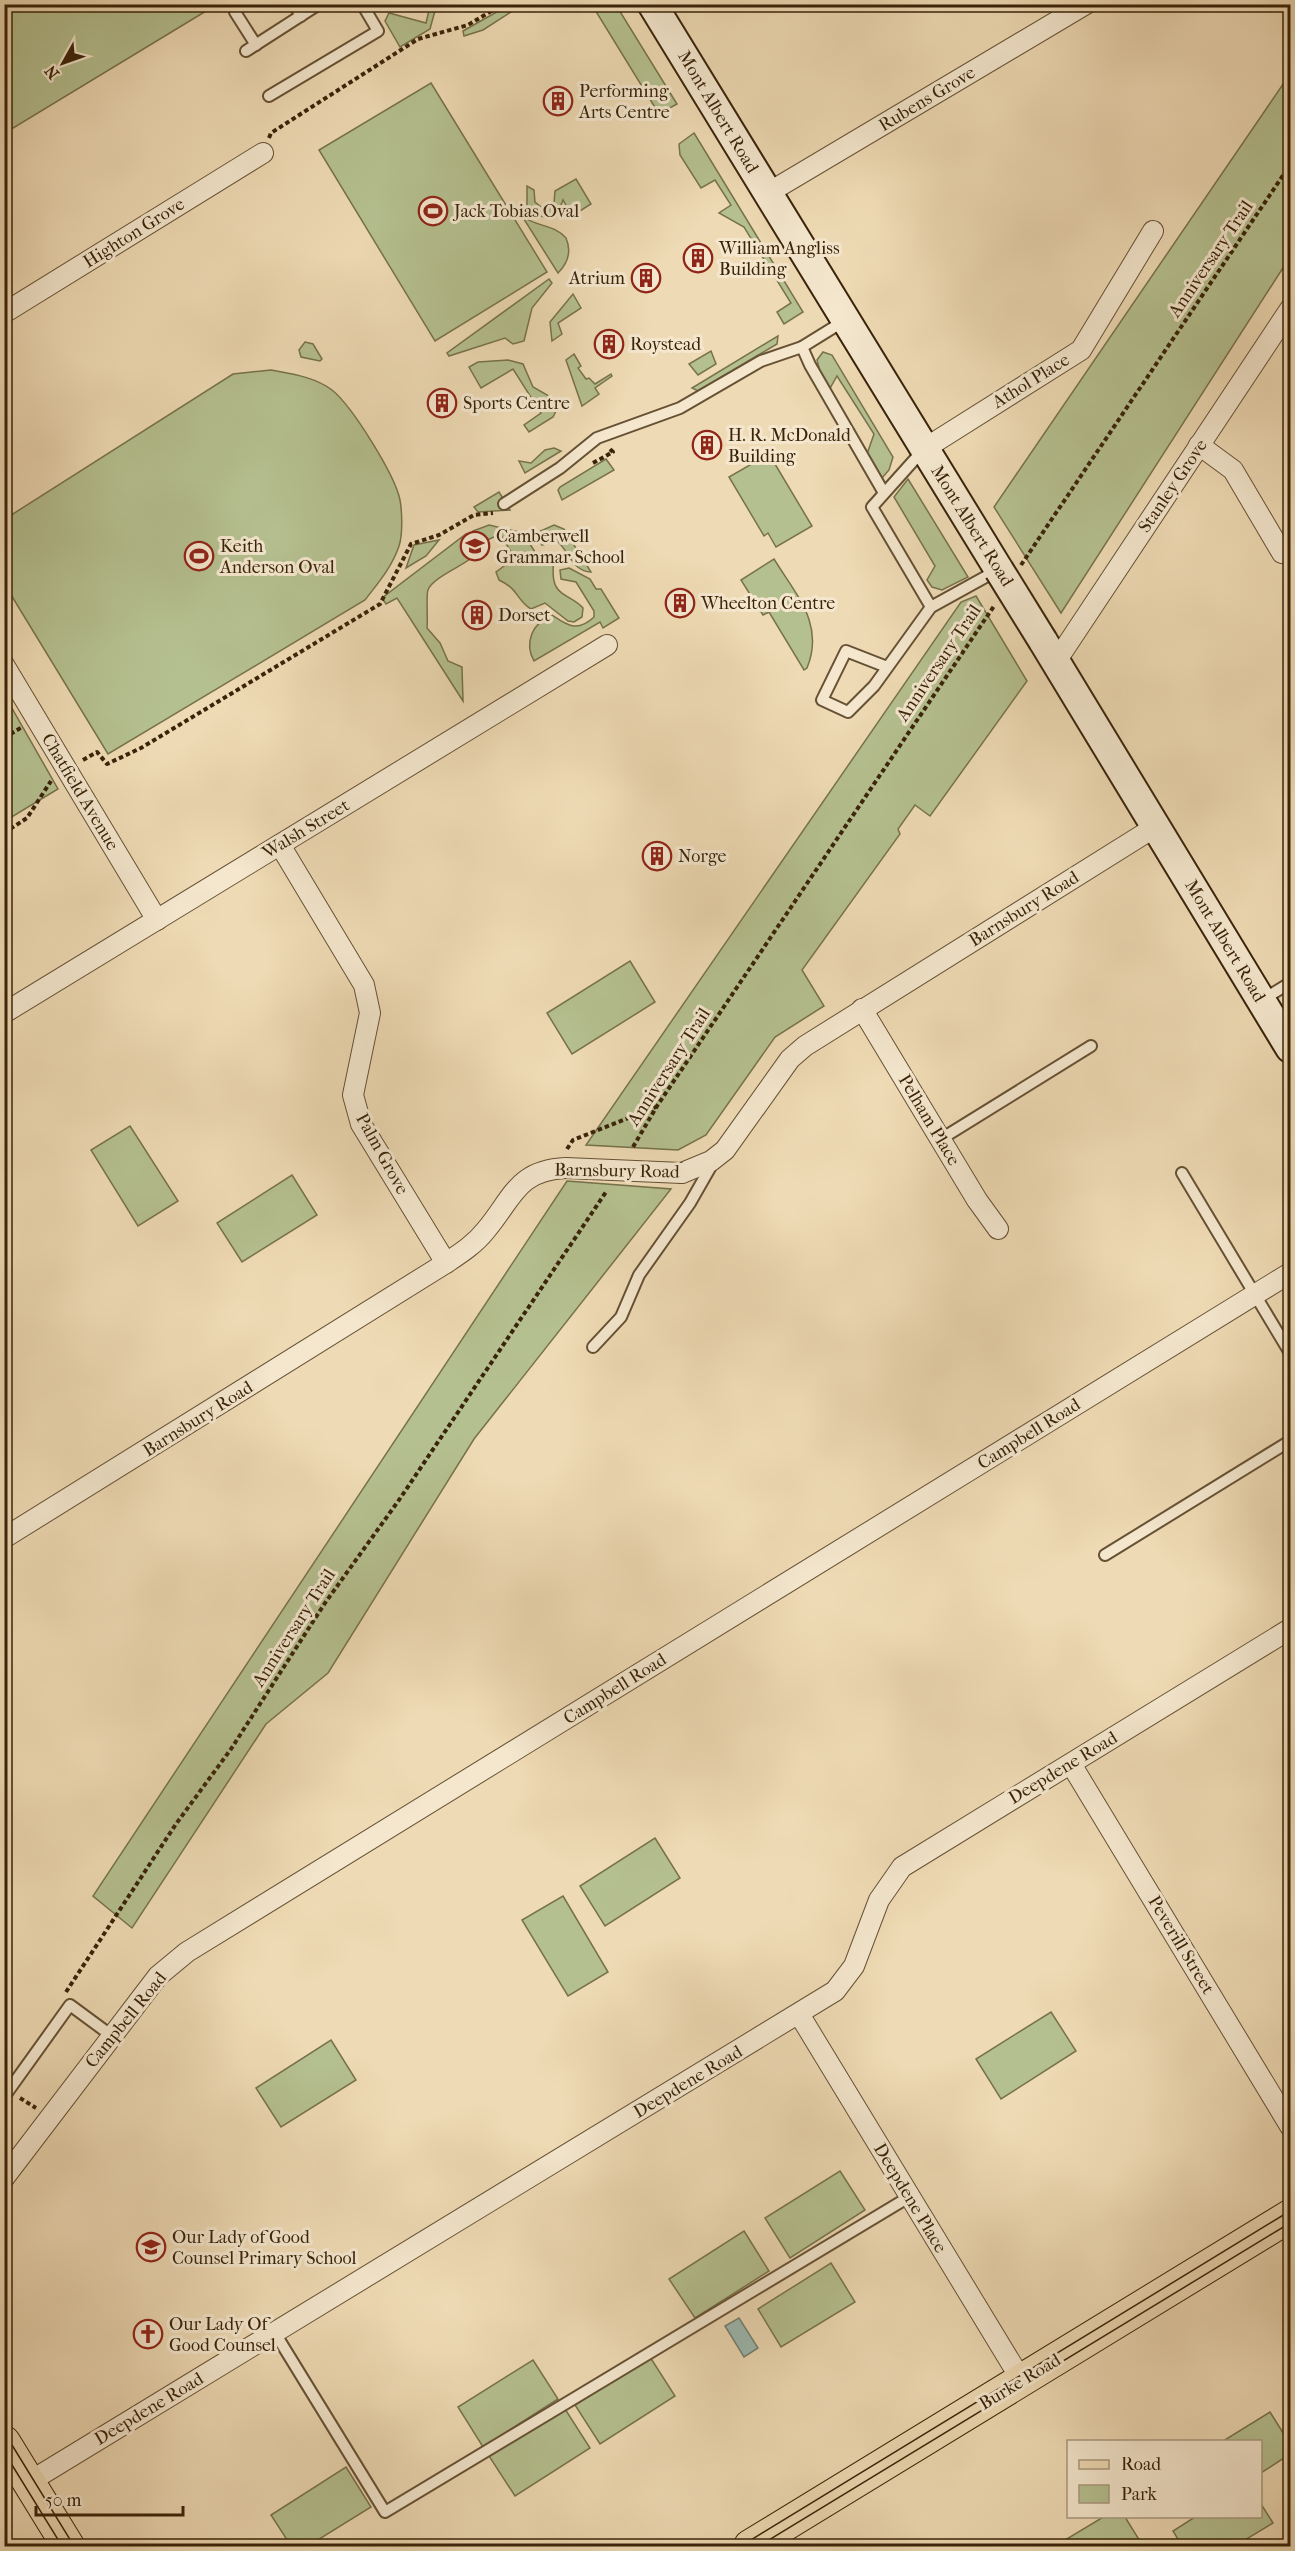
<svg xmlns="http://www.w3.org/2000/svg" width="1295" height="2551" font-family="'IM FELL French Canon',serif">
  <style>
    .green { fill: #b5c090; stroke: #77724c; stroke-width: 1.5 }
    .water { fill: #9bbab4; stroke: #747e70; stroke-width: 1.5 }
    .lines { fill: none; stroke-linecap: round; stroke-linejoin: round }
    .service-casing { stroke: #665134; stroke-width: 14 }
    .minor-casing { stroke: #665134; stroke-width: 22 }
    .secondary-casing { stroke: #392309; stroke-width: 32 }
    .primary-casing { stroke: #392309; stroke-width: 34 }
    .path { stroke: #392309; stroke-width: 4; stroke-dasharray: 4.5 3; stroke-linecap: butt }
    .service { stroke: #f4e7ce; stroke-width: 10 }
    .minor { stroke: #f4e7ce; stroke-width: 20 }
    .secondary { stroke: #f4e7ce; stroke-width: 28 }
    .primary { stroke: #eedab4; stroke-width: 32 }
    .tram { stroke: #392309; stroke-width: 1.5 }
    .minor-bridge-casing { stroke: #665134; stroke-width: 22; stroke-linecap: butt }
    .secondary-bridge-casing { stroke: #392309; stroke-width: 32; stroke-linecap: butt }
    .minor-bridge { stroke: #f4e7ce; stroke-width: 20 }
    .secondary-bridge { stroke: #f4e7ce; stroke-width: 28 }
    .labels { text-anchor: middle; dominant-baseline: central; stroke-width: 6; stroke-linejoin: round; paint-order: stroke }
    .poi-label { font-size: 18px; fill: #392309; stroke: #f4e7ce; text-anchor: start }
    .street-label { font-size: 18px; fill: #392309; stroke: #f4e7ce }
  </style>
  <rect width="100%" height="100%" fill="#eedab4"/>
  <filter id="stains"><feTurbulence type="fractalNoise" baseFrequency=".00333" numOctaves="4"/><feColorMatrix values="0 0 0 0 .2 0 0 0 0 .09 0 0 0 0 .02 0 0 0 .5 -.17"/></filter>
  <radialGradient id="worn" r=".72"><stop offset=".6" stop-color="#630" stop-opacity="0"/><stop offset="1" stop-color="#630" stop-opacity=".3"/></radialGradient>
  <!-- green -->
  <g class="green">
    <polygon points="5,4 216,4 216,5 5,133"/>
    <polygon points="509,5 522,5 483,30 464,36 463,31"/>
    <polygon points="592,5 616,5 677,104 659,114"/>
    <polygon points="430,6 436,7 430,29 400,47 385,21 389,13 426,23"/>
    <polygon points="1290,74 1290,257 1061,613 994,507"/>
    <polygon points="431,83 547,272 435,341 319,150"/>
    <polygon points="694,133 803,312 784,324 777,312 791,303 744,227 719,213 731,205 715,180 701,188 680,155 679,144"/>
    <path d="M576 179 591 204 572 216 563 200C559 213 551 218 538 216L527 205V186L534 190 535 202 545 210 554 203 555 191Z"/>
    <path d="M522 216C536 227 554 224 566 238 572 252 568 263 558 273Z"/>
    <polygon points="549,279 552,283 532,308 524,341 513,344 505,338 449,356 447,353"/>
    <polygon points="573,294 581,308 558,323 562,334 552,341 550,322"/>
    <polygon points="778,336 777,344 698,391 692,388"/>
    <polygon points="305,342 313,344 322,359 320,361 301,357 299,350"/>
    <polygon points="711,351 716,364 698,375 689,364"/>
    <polygon points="823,352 832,355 893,457 889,470 882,478 867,454 874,434 837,376 829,390 822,380 817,360"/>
    <polygon points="574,354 581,366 578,368 586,379 589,378 595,384 611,374 612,376 595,388 599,394 582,406 566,360"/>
    <polygon points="508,360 523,364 533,387 549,396 558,407 553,417 529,432 524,425 541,413 513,369 481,388 469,367 478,362"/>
    <path d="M271 370C292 374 315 377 332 390 352 406 395 475 400 500 402 511 403 534 399 546 392 567 378 583 365 600L108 754 5 585V519L233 374Z"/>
    <polygon points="554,448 561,451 525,473 519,461 531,463 545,450"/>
    <polygon points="769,454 812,526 776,547 768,533 764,536 729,477"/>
    <polygon points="606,459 614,470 562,500 558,490 560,487"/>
    <polygon points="908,479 968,577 942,590 932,587 927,580 935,566 894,497"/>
    <polygon points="499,492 510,510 478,512 474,507"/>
    <path d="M489 525 523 533 535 552 553 556C554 564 552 573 554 581 557 596 574 597 583 608L582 617 574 622 568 621 545 603 531 609C516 600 520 590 499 580L496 572 515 558 500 534 479 544 475 552 473 531Z"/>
    <path d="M554 525 564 529 591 572C573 572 569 551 557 541L542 545 536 533Z"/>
    <path d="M466 534 470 544V559C460 567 431 579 428 590 426 594 428 619 427 628L440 643 448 661 462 667 463 701 397 598 386 604 382 598Z"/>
    <polygon points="439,540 426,556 406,568 414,545"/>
    <path d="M774 559C796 595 825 624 807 668L804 670 769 612 763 615 741 580Z"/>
    <path d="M569 568 590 579 596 589H601L619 618 603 628 600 622 534 661C524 643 532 623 552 615 567 625 577 633 594 617V611L576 582 561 579 560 570Z"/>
    <polygon points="976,596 1027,681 930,816 915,805 898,829 900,834 802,970 824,1006 775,1037 706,1135 678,1150 586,1145 961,602"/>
    <polygon points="5,696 58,789 5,821 4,821"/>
    <polygon points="630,961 655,1002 572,1054 547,1013"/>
    <polygon points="130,1126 178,1201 138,1226 91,1150"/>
    <polygon points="292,1175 317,1215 242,1262 217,1223"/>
    <polygon points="567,1181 671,1189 474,1439 328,1673 266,1724 132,1928 93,1896"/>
    <polygon points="655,1838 680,1878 605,1926 580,1886"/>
    <polygon points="563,1896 608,1972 568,1996 522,1920"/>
    <polygon points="1051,2012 1076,2051 1001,2099 976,2059"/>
    <polygon points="331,2040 356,2080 281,2127 256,2088"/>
    <polygon points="840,2171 865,2210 790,2258 765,2218"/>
    <polygon points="744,2231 769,2271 695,2318 669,2279"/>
    <polygon points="831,2263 855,2302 781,2347 758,2309"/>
    <polygon points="650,2357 675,2396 600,2444 575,2405"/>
    <polygon points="533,2360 558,2399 483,2447 458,2407"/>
    <polygon points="565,2409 590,2448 515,2496 489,2456"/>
    <polygon points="1270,2412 1290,2444 1290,2454 1261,2473 1260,2442 1223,2441"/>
    <polygon points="346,2467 371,2507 308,2546 291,2546 271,2515"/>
    <polygon points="1261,2504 1273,2523 1235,2546 1182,2546 1173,2531 1195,2517 1260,2516"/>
    <polygon points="1105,2516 1125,2517 1143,2546 1055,2546"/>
  </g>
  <!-- water -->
  <polygon class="water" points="739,2318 758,2348 744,2357 725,2326"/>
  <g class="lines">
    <!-- service casing -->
    <g class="service-casing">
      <g id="service">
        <polyline points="294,4 301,16"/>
        <polyline points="235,12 256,45"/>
        <polyline points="246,51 319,4"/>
        <polyline points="269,96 378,31 362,4"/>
        <polyline points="802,347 810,365 884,493"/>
        <polyline points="924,449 872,507 931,607"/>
        <polyline points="504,504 560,468 597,438 680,408 761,361 802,347 844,321"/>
        <polyline points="887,667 846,651 822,700 848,712 874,686 931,607 998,570"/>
        <polyline points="1262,1000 1290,983"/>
        <polyline points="941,1139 1091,1046"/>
        <polyline points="1182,1173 1290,1353"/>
        <polyline points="593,1347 621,1317 639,1275 690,1203 714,1161"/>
        <polyline points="1105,1555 1290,1441"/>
        <polyline points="4,2097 70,2005 112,2036"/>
        <polyline points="275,2333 385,2512 909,2197"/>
      </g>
    </g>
    <!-- minor casing -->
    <g class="minor-casing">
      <g id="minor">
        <polyline points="768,193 1086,4"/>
        <polyline points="4,313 263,153"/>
        <polyline points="1199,445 1233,470 1282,553 1290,554"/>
        <polyline points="924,449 1081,350 1153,231"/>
        <polyline points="1055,663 1290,309"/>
        <polyline points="4,665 157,920"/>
        <polyline points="280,845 364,985 370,1013 353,1095 361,1124 446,1263"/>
        <polyline points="862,1009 977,1200 998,1229"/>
        <polyline points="4,1013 607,645"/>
        <polyline points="682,1173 711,1161 725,1150 790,1059 805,1046 1155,827"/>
        <path d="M4 1538 446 1263C461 1253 475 1244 486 1230 513 1198 517 1170 566 1168"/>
        <polyline points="1071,1764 1290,2126"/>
        <polyline points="799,2014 1022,2381"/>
        <polyline points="4,2178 158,1976 187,1952 1290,1273"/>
        <polyline points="29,2482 835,1991 854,1966 879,1900 902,1867 1290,1629"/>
      </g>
    </g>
    <!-- secondary casing -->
    <g class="secondary-casing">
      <g id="secondary">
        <polyline points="652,4 999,570"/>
        <polyline points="1043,641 1290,1048"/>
      </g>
    </g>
    <!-- primary casing -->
    <g class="primary-casing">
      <g id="primary">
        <polyline points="4,2442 68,2546"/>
        <polyline points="750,2546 1290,2216"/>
      </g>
    </g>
    <!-- path -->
    <g class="path">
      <polyline points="269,138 271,133 418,39 468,25 503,4"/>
      <polyline points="593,463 613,452 609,448"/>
      <polyline points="1021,565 1290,165"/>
      <polyline points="4,738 22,727"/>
      <polyline points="83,760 97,752 107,764 141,748 380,604 411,544 439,535 474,515 493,513"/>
      <polyline points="4,833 27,818 51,781"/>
      <polyline points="633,1147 657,1106 994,606"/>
      <polyline points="567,1149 573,1140 656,1107"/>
      <polyline points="66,1992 176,1824 231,1749 325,1603 399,1500 606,1192"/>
      <polyline points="20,2098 36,2108"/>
    </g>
    <!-- service -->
    <use href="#service" class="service"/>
    <!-- minor -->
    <use href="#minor" class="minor"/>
    <!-- secondary -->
    <use href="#secondary" class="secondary"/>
    <!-- primary -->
    <use href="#primary" class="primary"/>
    <!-- tram -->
    <g class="tram">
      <polyline points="4,2432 74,2546"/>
      <polyline points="4,2452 62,2546"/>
      <polyline points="741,2546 1290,2211"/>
      <polyline points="759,2546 1290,2223"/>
    </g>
    <!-- minor-bridge casing -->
    <g class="minor-bridge-casing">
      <polyline id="minor-bridge" points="566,1168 682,1173"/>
    </g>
    <!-- secondary-bridge casing -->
    <g class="secondary-bridge-casing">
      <polyline id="secondary-bridge" points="999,570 1043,641"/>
    </g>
    <!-- minor-bridge -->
    <use href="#minor-bridge" class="minor-bridge"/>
    <!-- secondary-bridge -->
    <use href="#secondary-bridge" class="secondary-bridge"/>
  </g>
  <!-- icons -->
  <defs>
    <g id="building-ring" transform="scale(1.5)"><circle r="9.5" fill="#f4e7ce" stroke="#8f2418" stroke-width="1.5"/><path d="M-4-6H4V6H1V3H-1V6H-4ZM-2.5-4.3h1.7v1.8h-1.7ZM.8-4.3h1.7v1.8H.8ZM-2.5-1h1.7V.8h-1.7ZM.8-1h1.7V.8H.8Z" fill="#8f2418"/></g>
    <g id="stadium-ring" transform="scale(1.5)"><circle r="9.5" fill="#f4e7ce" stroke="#8f2418" stroke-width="1.5"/><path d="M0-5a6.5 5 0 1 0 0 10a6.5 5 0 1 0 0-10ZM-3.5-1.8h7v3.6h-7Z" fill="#8f2418"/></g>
    <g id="school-ring" transform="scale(1.5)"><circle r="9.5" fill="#f4e7ce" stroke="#8f2418" stroke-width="1.5"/><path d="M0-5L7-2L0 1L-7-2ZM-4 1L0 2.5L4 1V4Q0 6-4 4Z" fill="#8f2418"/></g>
    <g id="church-ring" transform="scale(1.5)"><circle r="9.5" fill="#f4e7ce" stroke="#8f2418" stroke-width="1.5"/><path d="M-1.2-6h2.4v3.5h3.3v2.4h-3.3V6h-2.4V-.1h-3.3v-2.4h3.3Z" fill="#8f2418"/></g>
  </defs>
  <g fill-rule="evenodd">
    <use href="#building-ring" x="558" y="101"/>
    <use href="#stadium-ring" x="433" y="211"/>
    <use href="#building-ring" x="698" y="258"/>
    <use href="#building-ring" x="646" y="278"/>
    <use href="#building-ring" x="609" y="344"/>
    <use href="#building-ring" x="442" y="403"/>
    <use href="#building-ring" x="707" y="445"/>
    <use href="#school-ring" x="475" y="546"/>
    <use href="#stadium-ring" x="199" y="556"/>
    <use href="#building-ring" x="680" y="603"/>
    <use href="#building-ring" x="477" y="615"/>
    <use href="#building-ring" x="657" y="856"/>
    <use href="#school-ring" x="151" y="2247"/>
    <use href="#church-ring" x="148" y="2334"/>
  </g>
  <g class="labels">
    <!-- poi labels -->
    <g class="poi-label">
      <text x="579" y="91">Performing<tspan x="579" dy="21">Arts Centre</tspan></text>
      <text x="454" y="211">Jack Tobias Oval</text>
      <text x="719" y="248">William Angliss<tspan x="719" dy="21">Building</tspan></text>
      <text x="625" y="278" text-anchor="end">Atrium</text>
      <text x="630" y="344">Roystead</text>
      <text x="463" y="403">Sports Centre</text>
      <text x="728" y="435">H. R. McDonald<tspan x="728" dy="21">Building</tspan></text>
      <text x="496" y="536">Camberwell<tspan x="496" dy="21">Grammar School</tspan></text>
      <text x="220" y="546">Keith<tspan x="220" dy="21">Anderson Oval</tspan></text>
      <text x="701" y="603">Wheelton Centre</text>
      <text x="498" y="615">Dorset</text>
      <text x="678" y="856">Norge</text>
      <text x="172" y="2237">Our Lady of Good<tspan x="172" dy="21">Counsel Primary School</tspan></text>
      <text x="169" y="2324">Our Lady Of<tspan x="169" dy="21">Good Counsel</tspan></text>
    </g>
    <!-- street labels -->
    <g class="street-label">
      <text transform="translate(927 99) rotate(-31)">Rubens Grove</text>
      <text transform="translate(718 112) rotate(59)">Mont Albert Road</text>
      <text transform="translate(134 233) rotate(-32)">Highton Grove</text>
      <text transform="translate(1211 259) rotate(-56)">Anniversary Trail</text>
      <text transform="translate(1031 381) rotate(-32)">Athol Place</text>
      <text transform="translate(1173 486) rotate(-56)">Stanley Grove</text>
      <text transform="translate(972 526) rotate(58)">Mont Albert Road</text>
      <text transform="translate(939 663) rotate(-56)">Anniversary Trail</text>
      <text transform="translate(80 792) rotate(59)">Chatfield Avenue</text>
      <text transform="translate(306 829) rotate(-31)">Walsh Street</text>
      <text transform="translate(1024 909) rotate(-32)">Barnsbury Road</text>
      <text transform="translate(1225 941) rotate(59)">Mont Albert Road</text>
      <text transform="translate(669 1067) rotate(-57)">Anniversary Trail</text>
      <text transform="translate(929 1120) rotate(59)">Pelham Place</text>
      <text transform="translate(382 1154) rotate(61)">Palm Grove</text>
      <text transform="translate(617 1171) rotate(1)">Barnsbury Road</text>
      <text transform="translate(198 1419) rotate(-32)">Barnsbury Road</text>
      <text transform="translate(1029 1434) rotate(-32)">Campbell Road</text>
      <text transform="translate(294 1628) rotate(-57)">Anniversary Trail</text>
      <text transform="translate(615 1689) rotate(-32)">Campbell Road</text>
      <text transform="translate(1063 1768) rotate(-31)">Deepdene Road</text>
      <text transform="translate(1181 1945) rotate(59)">Peverill Street</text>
      <text transform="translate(126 2020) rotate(-51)">Campbell Road</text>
      <text transform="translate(688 2082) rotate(-31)">Deepdene Road</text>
      <text transform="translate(910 2198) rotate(59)">Deepdene Place</text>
      <text transform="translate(1020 2382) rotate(-31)">Burke Road</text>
      <text transform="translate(149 2409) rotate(-31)">Deepdene Road</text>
    </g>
  </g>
  <!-- margin -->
  <rect width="1295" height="2551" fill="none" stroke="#eedab4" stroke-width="24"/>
  <rect x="6" y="6" width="1283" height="2539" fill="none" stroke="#392309" stroke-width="3"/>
  <rect x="12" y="12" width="1271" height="2527" fill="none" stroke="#392309" stroke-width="1.5"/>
  <!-- legend -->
  <rect x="1067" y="2440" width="195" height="78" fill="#f4e7ce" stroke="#a9997f" stroke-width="1.5"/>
  <rect x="1079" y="2460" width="30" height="9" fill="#eedab4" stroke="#a9997f" stroke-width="1.5"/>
  <text x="1121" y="2470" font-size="18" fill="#392309">Road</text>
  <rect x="1079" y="2485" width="30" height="18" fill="#b5c090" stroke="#a9997f" stroke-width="1.5"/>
  <text x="1121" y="2500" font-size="18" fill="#392309">Park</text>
  <!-- north arrow -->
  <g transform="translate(63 63) rotate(230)" stroke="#f4e7ce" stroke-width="4.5" paint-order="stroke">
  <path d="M0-4.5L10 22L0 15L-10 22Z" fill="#392309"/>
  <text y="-9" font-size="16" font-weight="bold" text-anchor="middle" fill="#392309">N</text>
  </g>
  <!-- scale -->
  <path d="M36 2506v9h147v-9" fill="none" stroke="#392309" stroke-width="3"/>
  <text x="45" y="2506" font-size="18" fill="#392309" stroke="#f4e7ce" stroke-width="4.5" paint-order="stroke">50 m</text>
  <rect width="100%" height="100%" filter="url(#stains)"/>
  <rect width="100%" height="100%" fill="url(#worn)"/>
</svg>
